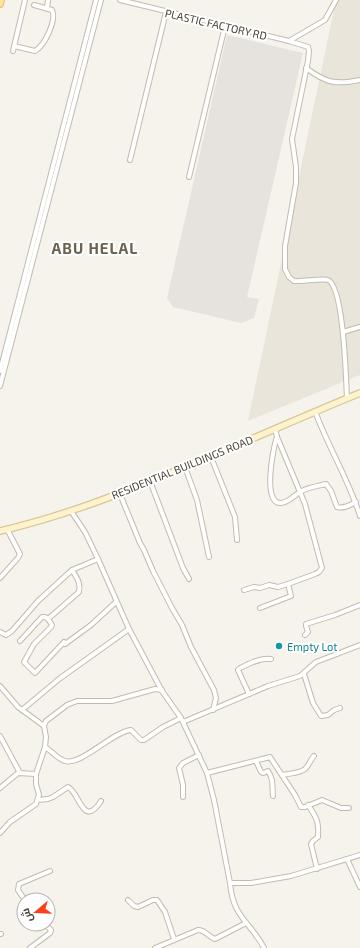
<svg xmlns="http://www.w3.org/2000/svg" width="360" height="948" font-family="'Exo 2',Cairo,sans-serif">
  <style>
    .residential { fill: #eae5da }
    .industrial { fill: #e6e2dd }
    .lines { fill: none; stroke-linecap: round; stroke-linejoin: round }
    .minor-casing { stroke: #c2bbae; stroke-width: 6 }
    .secondary-casing { stroke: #d6c79b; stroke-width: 8 }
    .primary-casing { stroke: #e6c16a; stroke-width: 8 }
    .minor { stroke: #fff; stroke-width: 4 }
    .secondary { stroke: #fff3cd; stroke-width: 5.5 }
    .primary { stroke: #ffe39c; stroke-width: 6 }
    .culture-dot { fill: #0f9aa8; stroke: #fff; stroke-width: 1.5 }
    .labels { text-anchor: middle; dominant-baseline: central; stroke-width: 4; stroke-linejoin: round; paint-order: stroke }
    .street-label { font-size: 11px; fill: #4b4439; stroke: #fff }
    .culture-label { font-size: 11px; fill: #0d838f; stroke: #fff; text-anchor: start }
    .district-label { font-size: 15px; font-weight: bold; letter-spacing: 1px; fill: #6e6250; stroke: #fff }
  </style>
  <rect width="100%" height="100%" fill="#f6f3ec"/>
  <!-- residential -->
  <polygon class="residential" points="336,0 360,0 360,375 248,421"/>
  <!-- industrial -->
  <polygon class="industrial" points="227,35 303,53 247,297 259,299 254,318 241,323 173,307 167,298"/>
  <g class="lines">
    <!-- minor casing -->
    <g class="minor-casing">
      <g id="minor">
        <path d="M120 0 289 41 308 47 309 51 308 61 292 139 296 167V183L285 246V269L289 277 294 281C302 282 323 278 328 280 344 287 346 380 347 399"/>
        <polyline points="47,8 48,0"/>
        <polyline points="289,41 325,20 336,0"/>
        <path d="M14 46 35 51C45 45 57 20 52 10L34 5"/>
        <polyline points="13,51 25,0"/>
        <path d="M306 68C326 83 336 85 360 80"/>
        <polyline points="130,160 166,12"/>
        <polyline points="189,177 225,26"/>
        <polyline points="343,332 360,327"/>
        <polyline points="0,371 96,0"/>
        <polyline points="0,386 101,0"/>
        <path d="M315 411C328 447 349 480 360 516"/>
        <path d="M277 437C273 447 262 505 281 503 290 502 295 494 302 491 309 487 318 486 326 484L331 491 337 507C344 509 350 505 356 502"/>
        <polyline points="211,457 235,517 237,540"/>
        <polyline points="185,467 197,500 209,557"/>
        <polyline points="150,481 183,568 189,579"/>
        <polyline points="120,494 140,543 144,550 153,571 172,608 182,625 191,647 214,690 216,698 213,710"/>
        <polyline points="71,511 85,532 98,559 129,629 162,691 181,718 207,773 214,800 230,883"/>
        <path d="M72 570C77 578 81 583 79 592L48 619 52 625 51 627 34 644 24 662 35 673 64 642 65 644 91 625 116 602"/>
        <polyline points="0,578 18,558 20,554 7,529"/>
        <polyline points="244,590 254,587 260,588 269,585 278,587 288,584 315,574 319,572 322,568 305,504 277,437 275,429"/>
        <polyline points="260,608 291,596 288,584"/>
        <polyline points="0,632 6,635 12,631 38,601 72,570 98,559"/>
        <polyline points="305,635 308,632 306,626 306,624 335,615 360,605"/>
        <polyline points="20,641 42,617 45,617 48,619"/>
        <polyline points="304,674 313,703 321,716 328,715 334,710 340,708"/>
        <polyline points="0,686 18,707 44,726"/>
        <path d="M249 694 238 670 240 668C249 664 261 657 271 659"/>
        <polyline points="22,710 59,679 129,629"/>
        <polyline points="183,722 268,686 300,676 316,662 360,645"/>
        <polyline points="0,736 20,773"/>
        <path d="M45 747C52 751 57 759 65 761 81 766 112 732 131 730L141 740H144L163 727 181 718"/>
        <path d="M256 761 261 772 263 773 268 771C274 780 272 787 273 796"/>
        <polyline points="207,773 270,757 295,795 301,807 305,807 322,800 341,808 349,808"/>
        <path d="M282 775C289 773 299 774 305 769 309 766 310 760 314 756"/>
        <polyline points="0,788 18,773 36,774"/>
        <polyline points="183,797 183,785 179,768 183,763 199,755"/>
        <path d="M38 800 48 799 53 797 68 787C80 793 83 829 101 801"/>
        <path d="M308 805C317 818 319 822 318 837L313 841 311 844 317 869"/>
        <polyline points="0,833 10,822 36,804 39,795 36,784 36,774 45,747 46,737 44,726 46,721 67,705 77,701 112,701 155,689 162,690"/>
        <polyline points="347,859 360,887"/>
        <polyline points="25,900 18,890 19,884 50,871"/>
        <polyline points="128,900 134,906 138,907 153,900 157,900 165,912 174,939"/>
        <polyline points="0,934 1,934"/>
        <polyline points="30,948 50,933 51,930 45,924"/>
        <path d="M155 948 198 930C206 930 208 937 215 939L246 923"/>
        <path d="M264 948C250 921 233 918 230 883H251L291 876 360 855"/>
      </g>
    </g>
    <!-- secondary casing -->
    <g class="secondary-casing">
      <path id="secondary" d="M0 531C61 517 120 494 178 470 239 445 299 418 360 393"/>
    </g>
    <!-- primary casing -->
    <g class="primary-casing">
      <polyline id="primary" points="0,4 1,0"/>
    </g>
    <!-- minor -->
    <use href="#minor" class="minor"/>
    <!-- secondary -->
    <use href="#secondary" class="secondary"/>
    <!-- primary -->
    <use href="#primary" class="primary"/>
  </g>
  <!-- markers -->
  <circle class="culture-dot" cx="279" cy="646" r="4"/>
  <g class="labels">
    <!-- street labels -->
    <g class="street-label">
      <text transform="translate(216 24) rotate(13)">PLASTIC FACTORY RD</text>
      <text transform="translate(182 467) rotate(-22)">RESIDENTIAL BUILDINGS ROAD</text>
    </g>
    <!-- culture labels -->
    <g class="culture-label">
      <text x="287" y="646">Empty Lot</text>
    </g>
    <!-- district labels -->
    <g class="district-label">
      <text x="95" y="248">ABU HELAL</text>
    </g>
  </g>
  <!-- north arrow -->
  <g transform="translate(36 912) rotate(251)"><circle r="19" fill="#ffffff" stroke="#b7b4b0"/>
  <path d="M0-3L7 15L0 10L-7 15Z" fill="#fc3f1d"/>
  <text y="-6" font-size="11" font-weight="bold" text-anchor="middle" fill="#4b4439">ش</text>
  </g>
</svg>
